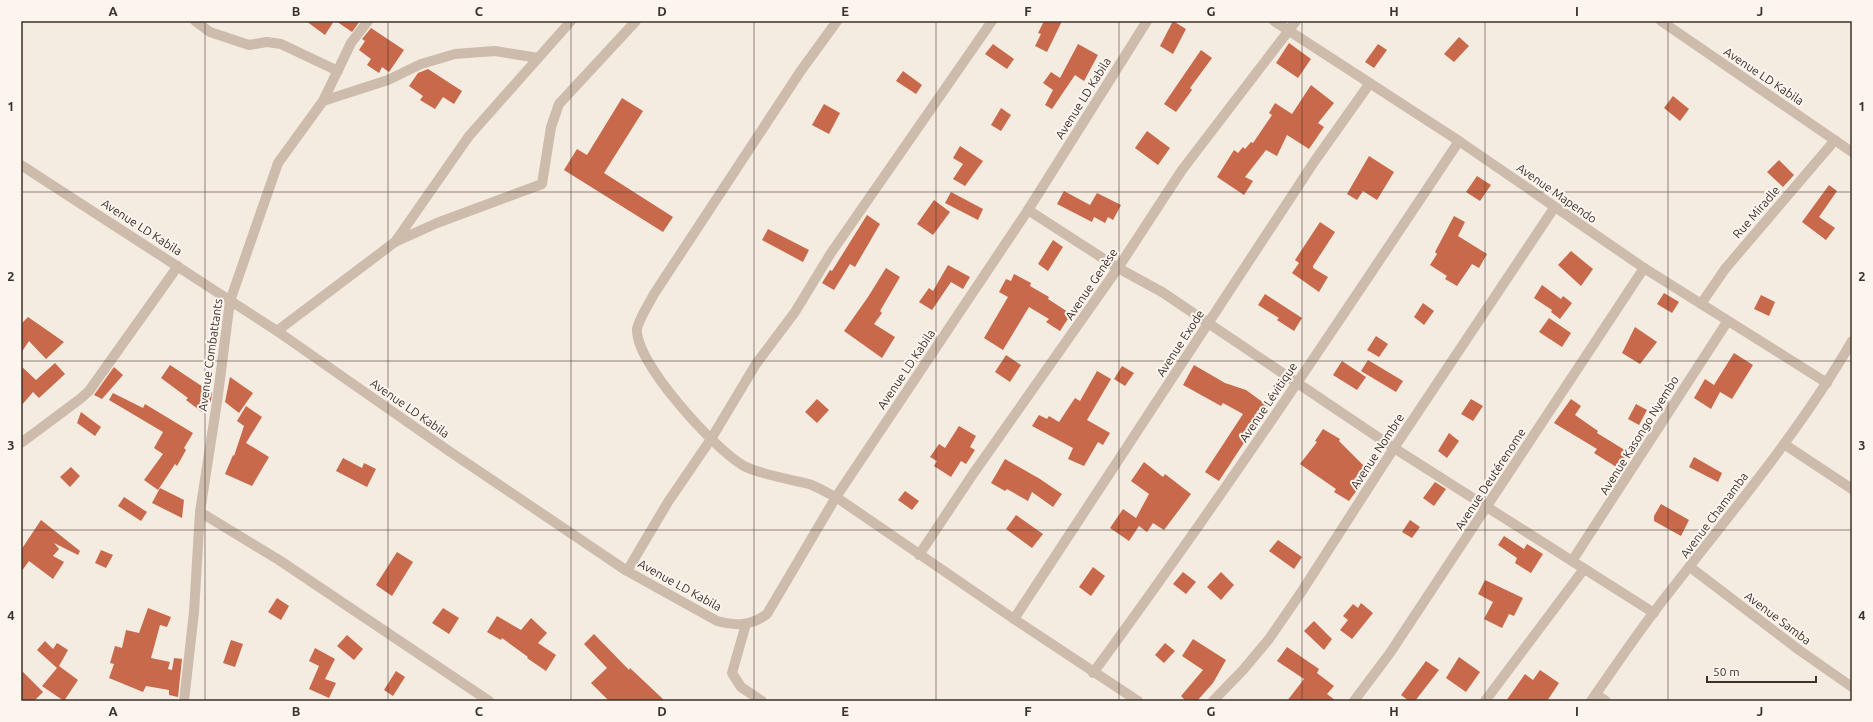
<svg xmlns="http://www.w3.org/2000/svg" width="1873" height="722" font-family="Ubuntu,sans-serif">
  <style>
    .building { fill: #c8694b }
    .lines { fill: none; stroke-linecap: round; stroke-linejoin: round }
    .minor { stroke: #cdbbac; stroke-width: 10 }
    .grid { fill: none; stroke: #3b302b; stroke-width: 1; stroke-opacity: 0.55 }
    .labels { text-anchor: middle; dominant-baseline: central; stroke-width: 4; stroke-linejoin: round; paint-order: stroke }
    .street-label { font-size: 12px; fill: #3b302b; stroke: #fbf5ee }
    .neatline { fill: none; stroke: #3b302b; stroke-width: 1.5 }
    .grid-label { font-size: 13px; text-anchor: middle; font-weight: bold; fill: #3b302b }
  </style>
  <rect width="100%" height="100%" fill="#f4ebe1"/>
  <!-- building -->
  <g class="building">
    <polygon points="306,21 334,21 325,35"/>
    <polygon points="336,21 360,21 352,32"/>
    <polygon points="1044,21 1062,21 1047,52 1035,46 1041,34 1038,33"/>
    <polygon points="1173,21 1186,29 1173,54 1160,46"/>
    <polygon points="371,28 404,50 389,72 382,67 379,73 367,65 371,59 359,50 365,41 362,39"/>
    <polygon points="1459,37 1469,46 1454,62 1444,54"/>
    <polygon points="1289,43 1311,59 1298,78 1276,63"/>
    <polygon points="993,44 1014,59 1007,69 985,54"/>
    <polygon points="1078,44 1098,55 1084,81 1075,75 1052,109 1045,105 1053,90 1043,83 1051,72 1060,78"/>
    <polygon points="1378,44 1387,50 1374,68 1365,62"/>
    <polygon points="1201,50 1212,58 1190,88 1192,90 1176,112 1164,104"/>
    <polygon points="428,69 462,91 454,104 443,97 435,109 420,100 423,96 409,86 418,73"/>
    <polygon points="903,71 922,85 916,94 896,81"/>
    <polygon points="1311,85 1334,103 1318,123 1324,127 1309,149 1287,135 1277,156 1266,150 1245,177 1253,181 1244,195 1217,177 1234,150 1238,153 1243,147 1245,149 1251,142 1253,143 1272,115 1269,113 1275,103 1292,114"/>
    <polygon points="1673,96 1689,109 1680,121 1664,108"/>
    <polygon points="622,98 643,111 604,173 673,217 663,232 564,170 577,149 587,155"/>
    <polygon points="824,104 840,113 829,134 812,125"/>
    <polygon points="1001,108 1011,115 1001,131 991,125"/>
    <polygon points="1147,131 1170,148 1158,165 1135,148"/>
    <polygon points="960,146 983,161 965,186 953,179 963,164 953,158"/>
    <polygon points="1369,156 1394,172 1377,200 1363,191 1357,200 1347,194"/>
    <polygon points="1779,160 1794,175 1783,187 1767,172"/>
    <polygon points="1477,176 1491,185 1480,201 1466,192"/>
    <polygon points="1829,185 1837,191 1819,217 1835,228 1826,240 1802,222"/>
    <polygon points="1064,191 1090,205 1097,193 1121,205 1113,220 1108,217 1105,223 1094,217 1092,222 1057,204"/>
    <polygon points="951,192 983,209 978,220 945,203"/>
    <polygon points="934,200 950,212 933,235 917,224"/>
    <polygon points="867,215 880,224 855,267 850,264 834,290 822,283 830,270 832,271"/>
    <polygon points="1454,216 1465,222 1458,236 1487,254 1479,268 1472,264 1457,286 1445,279 1447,276 1430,265 1437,254 1435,252"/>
    <polygon points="1320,222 1335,232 1313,266 1313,268 1328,277 1319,292 1292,273 1299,263 1295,260"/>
    <polygon points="768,229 809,250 803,262 762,240"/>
    <polygon points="1053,240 1063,247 1048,271 1038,264"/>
    <polygon points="1571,251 1593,269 1581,286 1558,265"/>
    <polygon points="948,265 970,277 963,289 951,282 932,310 919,302 929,288 933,291"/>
    <polygon points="886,268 900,277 880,311 882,313 874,324 895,337 882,358 844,331 868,297"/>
    <polygon points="1014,274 1031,283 1030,286 1049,297 1048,299 1071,314 1060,331 1046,322 1049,319 1029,307 1003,350 984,338 1008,297 999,292 1006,279 1011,281"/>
    <polygon points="1542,285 1561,299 1563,296 1572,303 1560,319 1551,312 1552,310 1534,298"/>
    <polygon points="1664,293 1679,302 1672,313 1657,304"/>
    <polygon points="1265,294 1302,318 1294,331 1277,320 1279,318 1258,305"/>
    <polygon points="1761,295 1775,302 1769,316 1754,309"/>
    <polygon points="1423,303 1434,311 1424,325 1414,317"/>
    <polygon points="28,317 64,342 46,359 29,341 21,353 21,324"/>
    <polygon points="1549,318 1571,333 1562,347 1539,332"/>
    <polygon points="1635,327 1657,342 1640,364 1622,353"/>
    <polygon points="1376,336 1388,344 1379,357 1367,350"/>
    <polygon points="1734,353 1753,365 1732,399 1720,392 1711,409 1694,398 1705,379 1714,385"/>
    <polygon points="1006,355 1021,365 1010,382 995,372"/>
    <polygon points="1368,360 1403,381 1396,392 1361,371"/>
    <polygon points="1342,361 1366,377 1357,390 1333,375"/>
    <polygon points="55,363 65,374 39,398 33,392 21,406 21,366 36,380"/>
    <polygon points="170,365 212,393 211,401 202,412 186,400 188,398 161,378"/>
    <polygon points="1194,365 1225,383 1246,390 1268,406 1219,481 1205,472 1243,414 1223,403 1221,406 1183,385"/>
    <polygon points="1122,366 1134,373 1125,386 1114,379"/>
    <polygon points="114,367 123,375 102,399 94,395"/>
    <polygon points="1097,371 1111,379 1087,420 1110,433 1103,445 1098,442 1084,466 1068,459 1073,448 1032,426 1039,415 1047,419 1049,416 1059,422 1075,398 1080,401"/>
    <polygon points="230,377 253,393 239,413 225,402"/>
    <polygon points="113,393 143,408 145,404 193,433 184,448 186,450 177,466 175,464 158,490 144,480 163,454 154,448 163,432 109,400"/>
    <polygon points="817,399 829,410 817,423 805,412"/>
    <polygon points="1471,399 1483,406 1473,421 1461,414"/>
    <polygon points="1571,399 1581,406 1575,415 1598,431 1597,433 1628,452 1618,468 1594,453 1597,449 1554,423"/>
    <polygon points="1636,404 1647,410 1639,425 1628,419"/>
    <polygon points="246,406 262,417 246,443 269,457 252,486 225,474 233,455 234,456 244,426 237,421"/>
    <polygon points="81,412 101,427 95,436 77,423"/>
    <polygon points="959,426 976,436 970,447 975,450 966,464 961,461 951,477 934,466 937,461 930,457 939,444 945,448"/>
    <polygon points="1323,429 1340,439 1339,441 1366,468 1357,478 1363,482 1349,501 1334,492 1336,489 1300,464 1317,442 1315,441"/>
    <polygon points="1449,433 1459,441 1447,458 1438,451"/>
    <polygon points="1694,457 1722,473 1718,482 1689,467"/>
    <polygon points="343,458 362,468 364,463 376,469 367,487 336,471"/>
    <polygon points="1005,459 1040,479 1062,494 1053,507 1032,492 1028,501 1007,489 1005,491 991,483"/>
    <polygon points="1144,462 1163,477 1165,474 1191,494 1164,530 1153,523 1147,532 1139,526 1129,541 1110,528 1123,509 1136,518 1149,494 1131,481"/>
    <polygon points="71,467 80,476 70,487 60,477"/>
    <polygon points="1435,482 1446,489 1434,506 1423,498"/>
    <polygon points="160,488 184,500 182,518 152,503"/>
    <polygon points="905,491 919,501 912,510 898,500"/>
    <polygon points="124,497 147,512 141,521 118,506"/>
    <polygon points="1661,504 1689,520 1681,536 1654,521 1654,516"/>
    <polygon points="1016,515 1043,534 1032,548 1006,529"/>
    <polygon points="41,520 80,551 78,555 54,543 59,549 53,556 64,562 53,579 29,561 21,572 21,550"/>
    <polygon points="1410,520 1420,527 1412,538 1402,532"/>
    <polygon points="1504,536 1524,549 1527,544 1543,554 1531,573 1515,563 1517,558 1498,545"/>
    <polygon points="1278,540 1302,557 1294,569 1269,551"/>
    <polygon points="101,550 113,555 106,568 95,563"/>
    <polygon points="397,552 413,562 392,596 376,585"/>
    <polygon points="1093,567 1105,576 1091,596 1079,587"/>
    <polygon points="1183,572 1196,582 1186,594 1173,584"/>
    <polygon points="1221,572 1234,585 1221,600 1207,587"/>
    <polygon points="1485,580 1523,598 1514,616 1509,614 1502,628 1484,619 1493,602 1478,594"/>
    <polygon points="277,598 289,606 281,620 268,612"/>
    <polygon points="1361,603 1373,613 1352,639 1340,630 1348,620 1343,616 1353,604 1358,608"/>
    <polygon points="148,608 171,617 167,627 160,625 151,658 170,662 168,669 172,670 174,658 182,659 178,697 169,695 169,690 146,686 143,692 109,678 114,664 110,663 115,646 122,648 126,630 139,633"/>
    <polygon points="443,608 459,618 449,634 432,623"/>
    <polygon points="497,616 521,630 531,618 547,633 538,643 556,655 546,671 527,658 528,657 502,638 501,640 487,632"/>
    <polygon points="1314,621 1332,639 1324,650 1304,631"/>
    <polygon points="594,634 629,670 630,668 665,701 609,701 591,683 607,668 584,644"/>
    <polygon points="347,635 363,649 354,660 337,646"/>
    <polygon points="1193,639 1226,660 1213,683 1197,701 1186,701 1181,696 1203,670 1182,656"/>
    <polygon points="231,640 243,644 235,667 223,663"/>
    <polygon points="45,641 53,649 57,643 68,650 59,666 78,680 64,701 42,686 57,668 37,650"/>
    <polygon points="1165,643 1175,651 1164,663 1155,655"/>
    <polygon points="1287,647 1319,669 1317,673 1334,686 1327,694 1336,701 1287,701 1304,679 1277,661"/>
    <polygon points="315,648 335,659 325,679 336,683 329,698 309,689 319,666 309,661"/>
    <polygon points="1459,657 1480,672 1466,692 1446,678"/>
    <polygon points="1426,661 1439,670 1415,701 1409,701 1401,695"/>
    <polygon points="21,670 43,692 34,701 21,701"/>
    <polygon points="1540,670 1559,683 1547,701 1506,701 1525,674 1533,680"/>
    <polygon points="396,671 405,677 393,696 384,690"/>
  </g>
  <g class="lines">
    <!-- minor -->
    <g class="minor">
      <polyline points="195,21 210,32 249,45 267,42 281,44 338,71"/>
      <path d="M837 21 800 72 654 294C650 302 637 322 637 330 636 363 715 450 744 466 762 475 789 479 809 484 818 487 827 493 836 497L1014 619 1138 701"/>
      <polyline points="1274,21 1459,141 1644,268 1827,383"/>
      <polyline points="1661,21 1852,152"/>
      <polyline points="323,101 388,80 421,64 455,54 495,51 538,58"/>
      <path d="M21 165 277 331 449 451 627 571 717 621C736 626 751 626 767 614L836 497 1028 210 1147 21"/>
      <polyline points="1028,210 1118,268 1162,292 1394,448 1654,613"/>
      <polyline points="395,242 469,136 571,21"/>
      <polyline points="1701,304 1725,269 1835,140"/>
      <polyline points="277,331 395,242 437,223 542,184 551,127 559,104 636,21"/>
      <polyline points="21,443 80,399 89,391 178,266"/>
      <polyline points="1784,444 1852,489"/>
      <polyline points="200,512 279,560 489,701"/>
      <polyline points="919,555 973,474 1118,268 1182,170 1296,21"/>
      <polyline points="1572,561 1727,322"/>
      <polyline points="1690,567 1799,650 1852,687"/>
      <polyline points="627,571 668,502 711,439 756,364 795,312 831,253 992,21"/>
      <polyline points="1014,619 1314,162 1370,83"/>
      <polyline points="746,624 732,673 741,687 762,701"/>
      <path d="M1093 673C1221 499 1340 320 1459 141"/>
      <polyline points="1596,694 1606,701"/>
      <polyline points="184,701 194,612 200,512 217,402 230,301 278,163 323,101 351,43 368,21"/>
      <polyline points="1213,701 1243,670 1269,639 1302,591 1394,448 1554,208"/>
      <polyline points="1354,701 1390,653 1644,268"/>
      <polyline points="1485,701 1584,569"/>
      <path d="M1591 701C1612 671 1632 641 1654 612 1722 523 1796 438 1852 341"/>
    </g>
  </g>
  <!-- grid -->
  <path class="grid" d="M205 21V701M388 21V701M571 21V701M754 21V701M936 21V701M1119 21V701M1302 21V701M1485 21V701M1668 21V701M21 192H1852M21 361H1852M21 530H1852"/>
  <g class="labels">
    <!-- street labels -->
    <g class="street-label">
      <text transform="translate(1764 76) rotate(34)">Avenue LD Kabila</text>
      <text transform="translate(1083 98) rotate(-58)">Avenue LD Kabila</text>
      <text transform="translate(1557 193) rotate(35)">Avenue Mapendo</text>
      <text transform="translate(1756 212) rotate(-49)">Rue Miradle</text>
      <text transform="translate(142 227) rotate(33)">Avenue LD Kabila</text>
      <text transform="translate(1091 284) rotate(-56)">Avenue Genèse</text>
      <text transform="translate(1180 343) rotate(-57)">Avenue Exode</text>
      <text transform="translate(210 355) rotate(-82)">Avenue Combattants</text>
      <text transform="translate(906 369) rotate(-56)">Avenue LD Kabila</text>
      <text transform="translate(1268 402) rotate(-56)">Avenue Lévitique</text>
      <text transform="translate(410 408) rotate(35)">Avenue LD Kabila</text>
      <text transform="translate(1639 435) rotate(-58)">Avenue Kasongo Nyembo</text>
      <text transform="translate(1377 451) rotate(-57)">Avenue Nombre</text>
      <text transform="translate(1490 479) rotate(-57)">Avenue Deutérenome</text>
      <text transform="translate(1714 515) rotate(-53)">Avenue Chamamba</text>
      <text transform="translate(680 585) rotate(29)">Avenue LD Kabila</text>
      <text transform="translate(1778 618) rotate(37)">Avenue Samba</text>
    </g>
  </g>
  <!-- border -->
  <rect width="1873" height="722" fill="none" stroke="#fbf5ee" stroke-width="44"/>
  <!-- scale -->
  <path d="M1707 676v6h109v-6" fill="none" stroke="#3b302b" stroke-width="2"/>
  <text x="1713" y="676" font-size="12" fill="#3b302b" stroke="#fbf5ee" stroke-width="3" paint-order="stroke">50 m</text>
  <rect x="22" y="22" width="1829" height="678" class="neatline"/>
  <g class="grid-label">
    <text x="113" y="16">A</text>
    <text x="296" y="16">B</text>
    <text x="479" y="16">C</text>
    <text x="662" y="16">D</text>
    <text x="845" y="16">E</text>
    <text x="1028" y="16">F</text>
    <text x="1211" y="16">G</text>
    <text x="1394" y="16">H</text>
    <text x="1577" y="16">I</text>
    <text x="1760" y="16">J</text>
    <text x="11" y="111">1</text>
    <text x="1862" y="111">1</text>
    <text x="11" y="281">2</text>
    <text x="1862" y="281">2</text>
    <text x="11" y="450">3</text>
    <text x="1862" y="450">3</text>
    <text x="11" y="620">4</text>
    <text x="1862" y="620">4</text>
    <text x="113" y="716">A</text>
    <text x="296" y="716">B</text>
    <text x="479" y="716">C</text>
    <text x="662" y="716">D</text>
    <text x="845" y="716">E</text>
    <text x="1028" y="716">F</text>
    <text x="1211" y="716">G</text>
    <text x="1394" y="716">H</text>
    <text x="1577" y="716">I</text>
    <text x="1760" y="716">J</text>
  </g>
</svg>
